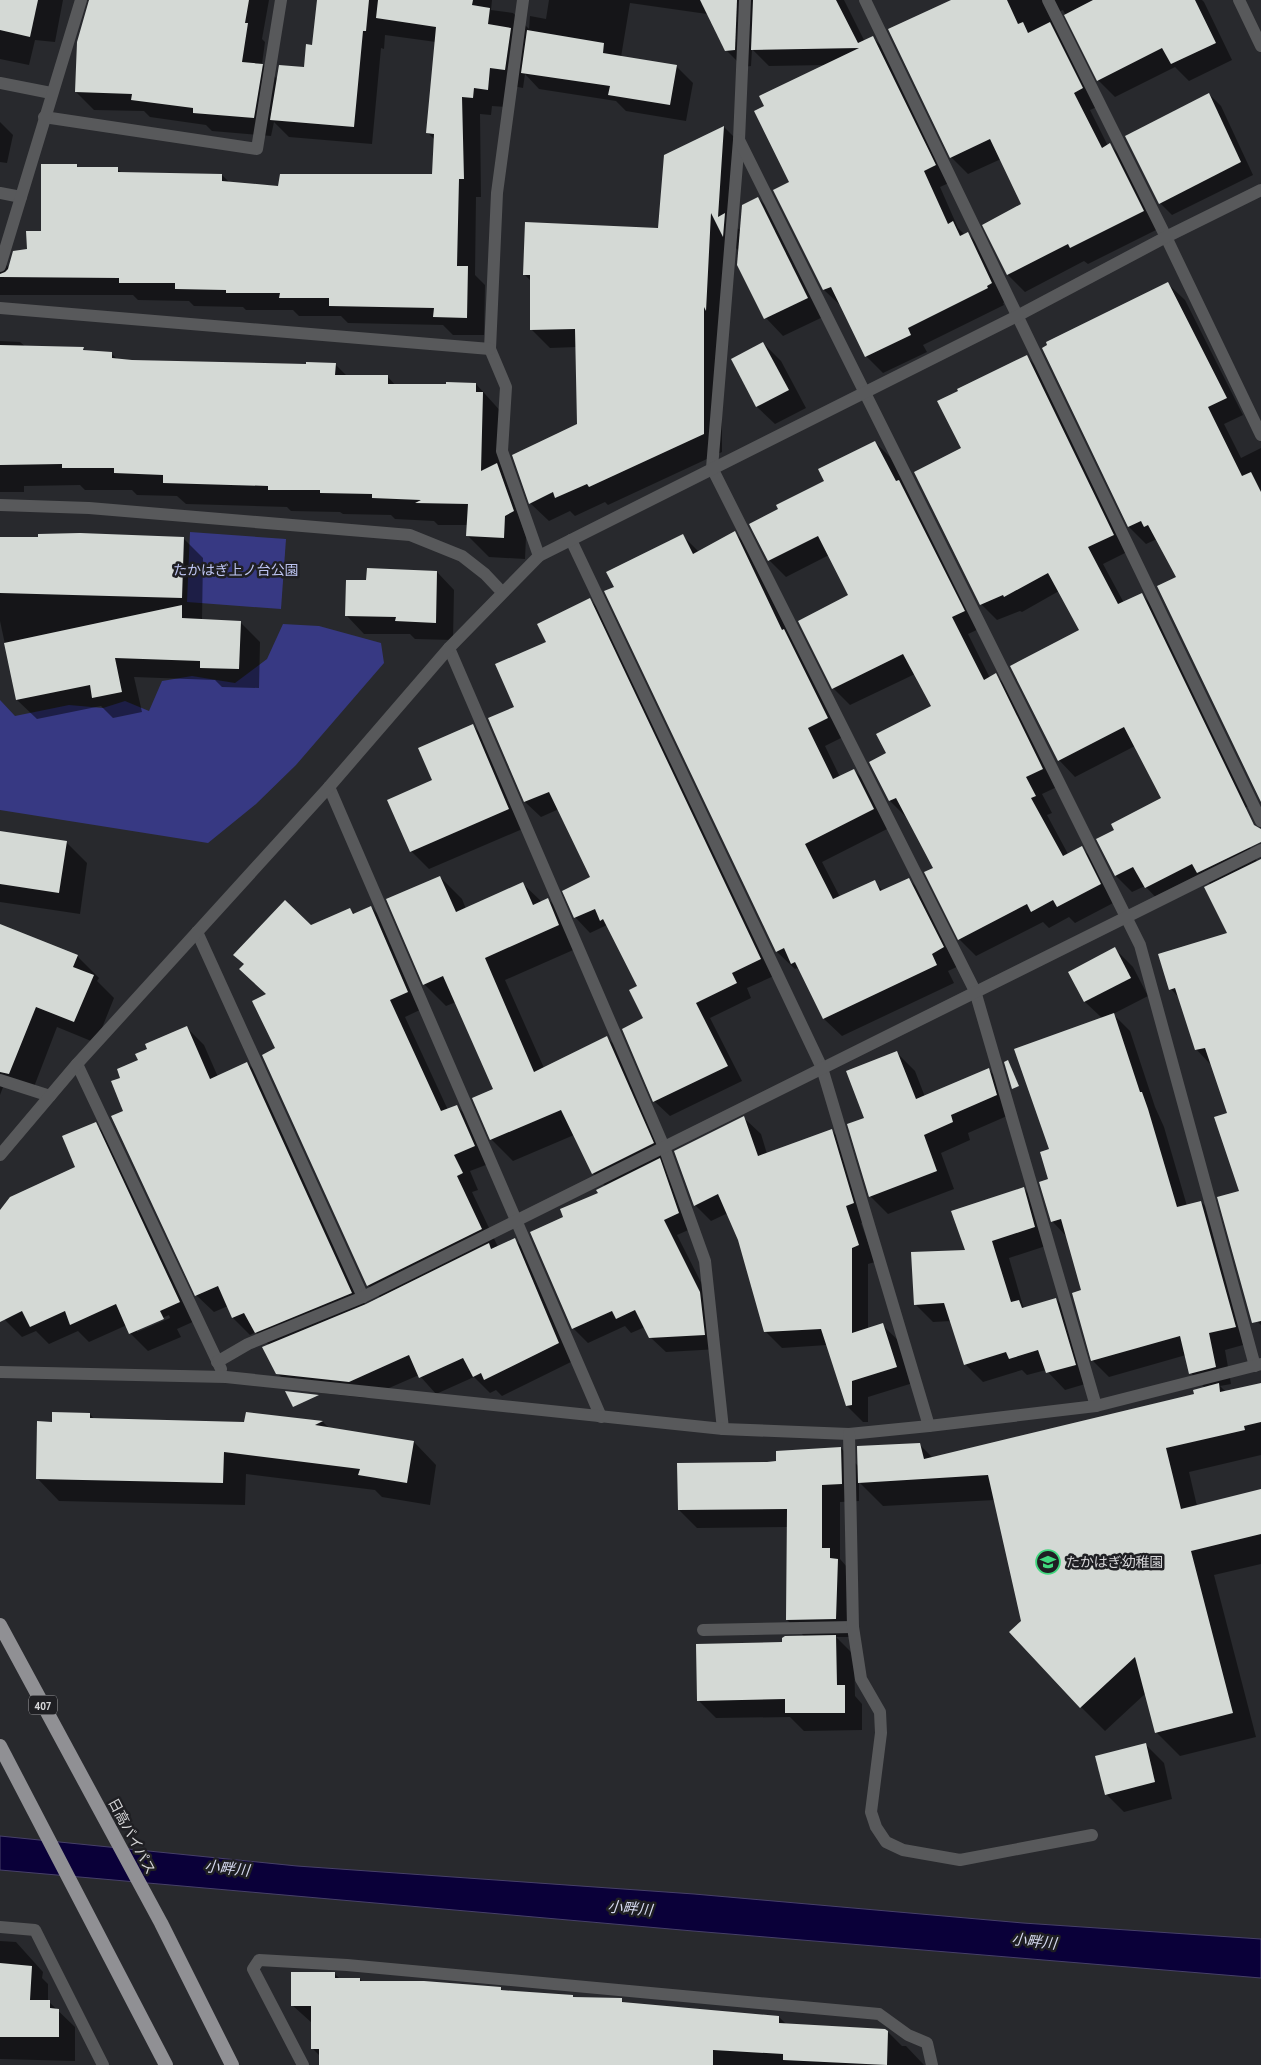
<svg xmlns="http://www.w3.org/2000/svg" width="1261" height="2065" font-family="'PT Sans Narrow','Noto Sans JP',sans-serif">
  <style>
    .green { fill: #373983 }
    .water { fill: #0a0039; stroke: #474069 }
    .shadow { fill: #0007; fill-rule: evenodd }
    .building { fill: #d4d9d5 }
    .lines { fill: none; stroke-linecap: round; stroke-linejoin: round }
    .service { stroke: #58595b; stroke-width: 12 }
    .minor { stroke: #58595b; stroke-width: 12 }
    .tertiary { stroke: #58595b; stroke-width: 12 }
    .trunk { stroke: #909094; stroke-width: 14 }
    .labels { text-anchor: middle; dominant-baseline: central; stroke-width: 5; stroke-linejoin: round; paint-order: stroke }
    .shield { fill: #1f1f23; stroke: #9f9fa2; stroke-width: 1 }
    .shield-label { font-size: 12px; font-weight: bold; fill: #d6d6d8 }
    .park-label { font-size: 14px; fill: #bdc4f1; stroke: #1f1f23 }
    .poi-label { font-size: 14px; fill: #d6d6d8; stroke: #1f1f23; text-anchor: start }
    .street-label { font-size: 14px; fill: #d6d6d8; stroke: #1f1f23 }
    .water-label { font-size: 15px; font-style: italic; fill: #d7dbf1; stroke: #1f1f23 }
  </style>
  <rect width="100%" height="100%" fill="#28292d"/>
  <!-- green -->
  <g class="green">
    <polygon points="190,532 286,539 281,609 187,602"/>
    <polygon points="283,624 319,626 381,643 384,663 296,765 256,804 208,843 0,810 0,700 15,716 69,705 103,708 125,701 149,711 162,681 192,676 235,683 267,659"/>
  </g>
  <!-- water -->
  <polygon class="water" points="0,1836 297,1866 694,1894 1023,1923 1261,1939 1261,1978 693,1931 0,1870"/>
  <!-- shadow -->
  <g class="shadow">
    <polygon points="0,0 63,0 55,42 35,40 29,65 0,59"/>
    <polygon points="88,0 269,0 262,39 265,42 262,64 278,80 305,68 313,46 318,0 492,0 491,10 513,13 529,29 530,16 546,19 549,0 844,0 865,42 873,38 890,54 951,182 940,187 958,228 965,235 968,234 984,250 1008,300 1003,303 1004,305 923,345 927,352 883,373 867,357 841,306 824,290 774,190 791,182 827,65 769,66 752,49 751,66 743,67 726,50 707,10 707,14 630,3 621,57 676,66 693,83 686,121 626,111 616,101 539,89 525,74 523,88 508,85 506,107 492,106 491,115 480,114 481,197 476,197 475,275 485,285 484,335 453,335 443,325 348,323 341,316 299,316 293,310 246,310 243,307 194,306 189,301 138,300 133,295 0,295 0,258 9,268 28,251 42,232 76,165 80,169 117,169 122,173 222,175 230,183 280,187 434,175 435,140 427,132 436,42 385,35 384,49 381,48 372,144 289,137 274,122 271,136 212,131 206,125 150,117 144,111 94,110 76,92 90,2"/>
    <polygon points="954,0 1202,0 1204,2 1232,60 1189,81 1175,67 1115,97 1098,80 1063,10 1058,12 1099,106 1090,110 1108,146 1110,145 1127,162 1160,228 1088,264 1084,261 1025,292 1008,275 984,225 1023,205 1001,159 968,174 951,157 890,30"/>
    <polygon points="1209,94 1221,106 1253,175 1172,215 1160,203"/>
    <polygon points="0,122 13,135 7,163 0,162"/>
    <polygon points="724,127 742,145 736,227 741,231 758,198 776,216 825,316 783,336 766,318 738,264 739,251 729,241 722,325 722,452 608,505 605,502 575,516 570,511 549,521 530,503 578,424 577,347 550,348 531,329 531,281 524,274 659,229 665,156"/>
    <polygon points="1168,284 1185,300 1243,415 1224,424 1241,458 1261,448 1261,790 1177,578 1157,539 1146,544 1129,527 1044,349"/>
    <polygon points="0,341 20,342 26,347 83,348 86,351 111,353 118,360 307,365 335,364 348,377 388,377 396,386 476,384 504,415 503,470 526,537 525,559 489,557 467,535 468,525 438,525 434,521 395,519 391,515 343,514 340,512 291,511 287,507 186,504 177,496 137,495 132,490 85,490 80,485 24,486 24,492 0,492"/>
    <polygon points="763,343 781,361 806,408 775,424 757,407"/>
    <polygon points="1027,357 1043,373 1129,551 1103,564 1124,603 1142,595 1158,611 1252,805 1233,813 1259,866 1261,877 1261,1325 1251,1315 1241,1192 1229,1114 1212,1066 1196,1049 1180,999 1171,989 1229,934 1211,885 1207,881 1162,904 1145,886 1132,892 1116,876 1098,839 1115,830 1163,799 1135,746 1075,777 1059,760 1080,631 1059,591 1022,612 1020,611 997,620 981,604 963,449"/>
    <polygon points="875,442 892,459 981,628 968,634 990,678 995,675 1012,692 1059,786 1042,794 1052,813 1047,815 1068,854 1081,848 1098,864 1117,901 1075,923 1069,917 1049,928 1043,922 976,956 959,939 935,868 907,818 890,801 888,754 933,706 915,674 850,705 833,688 849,596 829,555 786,577 769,560 780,509 826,482"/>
    <polygon points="735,533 752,551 845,736 825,746 840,777 854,770 871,788 891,827 822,862 840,897 874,882 883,891 909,880 927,897 961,965 948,971 954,983 842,1036 824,1019 801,972 797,968 795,969 777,952 606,592 615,587 683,536 699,552"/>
    <polygon points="0,538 183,538 203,558 202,620 240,622 260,642 259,688 222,687 215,680 134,677 142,712 113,718 101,706 37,719 17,700 0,621"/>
    <polygon points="437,572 454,590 453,640 415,639 410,634 364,634 347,616 367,582"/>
    <polygon points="590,600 605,615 776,975 747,988 751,998 710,1018 742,1081 670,1116 654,1101 639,987 607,925 590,933 575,917 592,878 559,809 541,817 525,802 490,719 515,708 547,643"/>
    <polygon points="473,726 491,744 527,827 429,869 411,851 434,780"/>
    <polygon points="0,832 66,842 87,863 80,914 0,902"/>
    <polygon points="440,877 462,899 466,909 523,884 542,902 548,899 569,921 580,947 505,980 544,1068 607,1038 629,1059 693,1228 677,1235 714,1308 719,1349 666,1352 650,1337 645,1327 631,1333 625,1326 588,1343 573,1328 565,1217 599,1193 606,1187 593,1173 574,1135 513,1161 491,1139 495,1090 456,1002 446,1006 424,984"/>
    <polygon points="371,907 388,924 424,1008 405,1017 448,1110 457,1106 473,1123 491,1163 470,1171 478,1190 472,1192 498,1247 515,1240 531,1256 575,1360 502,1396 496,1390 490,1393 474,1377 436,1394 419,1375 366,1398 294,1390 277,1373 269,1345 256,1332 250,1335 233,1318 228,1306 214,1312 196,1295 125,1112 122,1078 139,1061 186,1027 204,1045 218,1077 247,1063 264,1080 366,1306 381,1298 368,1285 277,1049 267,995 310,927 350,910 355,914"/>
    <polygon points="0,925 77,956 99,978 97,981 114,998 96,1043 57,1027 32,1092 5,1082 0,1095"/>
    <polygon points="1115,949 1133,967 1148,996 1113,1014 1130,1031 1155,1107 1164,1127 1187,1206 1201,1202 1218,1219 1243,1345 1225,1350 1231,1384 1220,1386 1226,1392 1261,1384 1261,1455 1189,1472 1197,1506 1261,1491 1261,1564 1214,1575 1256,1737 1180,1756 1156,1732 1146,1693 1105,1731 1081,1707 1023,1621 995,1500 883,1506 859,1482 859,1501 840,1502 840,1559 847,1567 854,1637 836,1637 854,1655 855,1696 862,1704 862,1730 804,1731 790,1717 716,1718 698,1700 784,1644 805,1637 787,1620 788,1527 697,1528 679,1510 767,1464 841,1448 859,1467 919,1444 933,1458 1196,1394 1205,1388 1191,1373 1186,1355 1109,1377 1092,1360 1083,1291 1067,1237 1052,1221 1049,1180 1050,1150 1102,1018 1085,1002 1070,972"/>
    <polygon points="897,1053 915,1071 925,1097 989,1070 1007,1088 1014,1113 968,1133 970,1140 941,1153 954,1189 888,1214 870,1196 866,1119"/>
    <polygon points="744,1118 761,1134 767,1154 832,1131 848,1147 870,1219 861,1223 875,1262 868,1264 868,1330 882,1325 899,1341 913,1383 868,1397 868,1422 863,1422 847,1406 827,1345 782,1348 765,1331 739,1240 728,1213 711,1221 695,1205"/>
    <path d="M95 1124 113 1142 197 1320 177 1329 181 1337 148 1351 130 1333 127 1325 89 1342 78 1331 49 1344 36 1331 22 1337 5 1320 0 1310V1212L76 1167ZM169 1315 170 1318 137 1332V1329Z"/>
    <polygon points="1023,1188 1041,1206 1052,1244 1009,1258 1023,1306 1026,1308 1056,1299 1073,1317 1092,1382 1065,1390 1046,1370 1027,1375 1022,1370 983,1382 965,1364 951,1321 933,1322 915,1304"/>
    <polygon points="90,1414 95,1420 245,1424 247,1414 323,1422 329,1428 414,1442 436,1465 430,1505 382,1497 375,1490 246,1474 245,1505 59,1501 37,1478 54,1423"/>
    <polygon points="1146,1745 1164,1763 1172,1799 1124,1812 1106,1794"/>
    <polygon points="0,1941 16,1942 43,1972 42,1978 48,1984 48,2001 75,2027 75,2061 0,2059"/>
    <polygon points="335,1974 340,1979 360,1979 363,1982 501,1989 504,1991 572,1996 575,1999 621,2000 625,2004 779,2017 787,2025 888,2032 902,2046 906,2046 924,2065 320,2065 320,2056 312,2048 312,2023 292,2005"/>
  </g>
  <!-- building -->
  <g class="building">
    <polygon points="0,0 38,0 30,37 0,30"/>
    <polygon points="89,0 249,0 245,23 248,23 242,62 263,64 254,118 193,113 193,108 131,100 132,94 75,92 77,42"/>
    <polygon points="317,0 369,0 366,31 363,31 354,127 270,120 279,65 304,67 306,44 312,45"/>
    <polygon points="378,0 473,0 472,5 490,8 488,24 511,28 505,70 490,68 488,90 474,88 473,98 462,97 464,179 459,179 457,266 468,266 467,318 433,317 434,308 329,306 329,298 279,298 280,293 226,293 226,290 175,289 175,283 119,283 119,278 0,277 0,274 5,272 8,269 13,251 27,249 26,231 41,231 41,164 77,164 77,167 118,167 118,172 222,174 222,181 278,186 280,174 432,174 434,134 426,133 436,27 376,18"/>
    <polygon points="700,0 737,0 735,50 725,51"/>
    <polygon points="753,0 836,0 858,43 873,36 936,165 924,171 948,224 953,221 960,236 968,232 992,283 987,286 988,288 908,328 911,335 865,357 831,287 823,290 773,190 789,182 754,111 764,106 759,96 859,48 751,50"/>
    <polygon points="951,0 1007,0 1018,24 1023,22 1028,33 1050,22 1083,88 1074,93 1102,148 1110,143 1144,211 1070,248 1068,244 1007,275 982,225 1021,204 990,139 950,158 888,29"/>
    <polygon points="1093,0 1195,0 1216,43 1171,64 1162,48 1097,81 1064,15"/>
    <polygon points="527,30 604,43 603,53 677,65 670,105 608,95 610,86 521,73"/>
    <polygon points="1209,93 1241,162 1159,204 1125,136"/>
    <polygon points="724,126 718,217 725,213 723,237 711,213 706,311 704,307 704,434 589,487 587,484 555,498 553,492 529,504 512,455 577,424 575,329 530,330 530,275 523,275 525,222 658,228 664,155"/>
    <polygon points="758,197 808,298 764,319 737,265 742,205"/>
    <polygon points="1168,282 1227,398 1208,407 1242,476 1251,472 1261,492 1261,802 1157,586 1176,577 1148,525 1144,527 1141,521 1128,527 1042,348 1047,345 1046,342"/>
    <polygon points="763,342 789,390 756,407 731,359"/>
    <polygon points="0,345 84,347 83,350 112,352 112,358 132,360 306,364 306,362 336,363 335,375 388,375 388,384 446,384 446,382 476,383 476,392 483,392 481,471 497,463 514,511 505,516 504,538 466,536 468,504 415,503 421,500 372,498 372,494 320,493 320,490 268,490 268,486 163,483 163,475 114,473 114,468 62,468 62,464 0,465"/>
    <polygon points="1027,355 1114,535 1088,547 1118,604 1142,593 1254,825 1261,829 1261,842 1197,873 1192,864 1145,888 1133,867 1115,876 1096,839 1114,830 1111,824 1161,798 1124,727 1058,761 1010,666 1079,630 1048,573 1004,597 1003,595 980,605 914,472 961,448 937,401 958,391 957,389"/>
    <polygon points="875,441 896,481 899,480 965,611 952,617 984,680 996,673 1043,769 1026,777 1036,796 1031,798 1063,856 1082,846 1101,884 1057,907 1053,900 1031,912 1027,904 958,940 924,872 933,868 896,798 889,801 869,762 886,753 876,734 931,706 903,654 832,689 798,621 848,595 818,536 768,561 749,524 778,509 776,505 824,481 818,469"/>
    <polygon points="735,531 782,630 784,629 828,718 808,728 833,779 854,769 874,809 805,844 833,899 875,880 880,891 909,878 944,947 932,954 937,965 823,1019 795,962 791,964 784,948 776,952 604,591 614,587 606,572 683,534 693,554"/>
    <polygon points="80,533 184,537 182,598 0,593 0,537 38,537 38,534"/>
    <polygon points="367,568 437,571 436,623 395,621 396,617 345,616 346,580 366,580"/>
    <polygon points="590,598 761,959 732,973 737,983 696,1003 728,1066 653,1102 622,1029 643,1018 629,990 637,986 603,919 600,921 595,909 574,918 562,891 590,877 549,792 524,802 488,718 514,707 495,664 546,642 537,624"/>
    <polygon points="182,605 182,618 241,621 239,669 200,668 200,661 115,658 122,692 92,698 90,685 16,700 4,643"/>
    <polygon points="473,724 509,809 410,852 387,800 432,780 418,748"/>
    <polygon points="0,831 67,841 59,893 0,884"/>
    <polygon points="1261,859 1261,1321 1252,1323 1217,1197 1239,1191 1214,1117 1227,1113 1205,1048 1195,1050 1175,988 1169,990 1158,954 1227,933 1204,887"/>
    <polygon points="440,876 456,912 523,882 533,905 548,898 559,925 485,958 534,1072 607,1036 654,1143 592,1174 561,1110 490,1140 472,1098 493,1089 443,976 423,985 386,899"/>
    <polygon points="285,900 311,925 350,908 353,914 371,906 408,992 390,1000 441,1111 457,1105 475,1146 454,1155 463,1173 457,1176 482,1229 367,1286 262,1055 275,1048 252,1001 266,994 239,969 244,964 233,955"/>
    <polygon points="0,924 78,955 73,967 94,975 74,1022 36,1007 9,1074 0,1072"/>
    <polygon points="1115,947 1131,978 1084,1002 1068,972"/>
    <polygon points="1114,1013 1140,1092 1142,1092 1148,1109 1177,1207 1201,1201 1236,1327 1209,1333 1216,1367 1189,1374 1180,1336 1091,1361 1072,1293 1081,1290 1061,1219 1051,1222 1039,1182 1048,1179 1040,1152 1049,1149 1014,1049"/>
    <polygon points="187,1026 210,1079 247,1062 352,1293 255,1333 244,1313 232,1318 218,1286 195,1296 111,1116 123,1111 111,1081 120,1078 117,1069 138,1060 135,1054 147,1049 145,1044"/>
    <polygon points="897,1051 916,1099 989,1068 997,1095 951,1115 953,1122 924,1135 937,1171 869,1197 847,1124 864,1118 846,1071"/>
    <polygon points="1008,1060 1019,1086 1012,1089 1004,1062"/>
    <polygon points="744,1116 758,1156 832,1129 854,1203 846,1206 859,1245 852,1248 852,1333 883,1323 897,1367 852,1381 852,1405 846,1406 821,1329 764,1332 738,1240 718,1194 694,1206 674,1151"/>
    <polygon points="96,1122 180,1302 160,1311 164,1319 129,1334 116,1304 70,1325 65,1311 30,1327 22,1311 0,1322 0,1210 10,1197 75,1167 62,1136"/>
    <polygon points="660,1158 679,1213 664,1220 700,1292 705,1335 649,1338 635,1310 616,1319 612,1311 572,1329 530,1232 563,1217 560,1209 598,1193 596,1190"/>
    <polygon points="1024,1187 1035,1227 992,1241 1011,1302 1019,1300 1022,1308 1056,1298 1076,1365 1046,1373 1038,1350 1009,1359 1006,1352 964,1365 944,1303 914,1305 911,1252 965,1250 951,1211"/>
    <polygon points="515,1238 559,1343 484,1380 481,1373 473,1377 463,1358 419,1378 409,1355 349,1382 276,1374 262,1347 366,1304 489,1243 491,1249"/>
    <polygon points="1219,1383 1220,1392 1261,1383 1261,1422 1244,1426 1245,1430 1166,1448 1181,1509 1261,1489 1261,1534 1191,1551 1233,1713 1155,1733 1135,1657 1080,1708 1009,1632 1021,1621 988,1475 858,1483 857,1446 920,1443 924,1459 1194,1394 1193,1390"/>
    <polygon points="285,1391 319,1395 293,1407"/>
    <polygon points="52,1412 90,1413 90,1418 244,1422 246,1412 323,1421 315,1425 414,1441 407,1483 358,1475 360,1469 224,1452 223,1483 36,1479 37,1421 52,1422"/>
    <polygon points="841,1447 842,1484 822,1485 822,1548 830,1548 830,1558 838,1559 836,1619 786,1620 787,1509 678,1510 677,1463 767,1462 776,1461 776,1451"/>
    <polygon points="836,1635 837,1685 845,1685 845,1713 785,1713 785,1699 697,1701 696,1644 782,1642 782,1638 785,1636"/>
    <polygon points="1146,1743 1155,1782 1105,1795 1095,1756"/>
    <polygon points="0,1963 32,1966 30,2000 50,2000 50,2008 59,2009 59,2037 0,2037"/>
    <polygon points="291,1972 335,1972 335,1978 360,1978 360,1981 424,1981 501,1987 501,1990 573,1995 573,1997 622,1998 622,2002 779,2016 779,2023 885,2029 888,2031 887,2065 783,2060 783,2054 713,2050 713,2065 319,2065 319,2049 311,2049 311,2006 291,2006"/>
  </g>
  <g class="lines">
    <!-- service -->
    <g class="service">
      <polyline points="0,83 51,93"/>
      <polyline points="0,193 21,197"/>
      <polyline points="703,1630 853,1627"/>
    </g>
    <!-- minor -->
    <g class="minor">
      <polyline points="523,0 497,193 490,349 506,387 502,451 539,556"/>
      <polyline points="745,0 739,140 712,468 975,991 1096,1406"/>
      <polyline points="865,0 1261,821"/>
      <polyline points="1048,0 1166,237 1261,435"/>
      <polyline points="1239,0 1261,46"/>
      <polyline points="44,117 257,149 281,0"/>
      <polyline points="739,140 1140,945 1255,1366"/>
      <polyline points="0,266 81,0"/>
      <polyline points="0,308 490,349"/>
      <polyline points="0,505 89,508 410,535 462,556 485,574 502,592"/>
      <polyline points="571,540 822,1068 929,1426"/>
      <polyline points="449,648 664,1147 705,1261 723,1429"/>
      <polyline points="329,787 601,1417"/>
      <polyline points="197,932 363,1297"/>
      <polyline points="77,1064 221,1369"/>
      <polyline points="0,1080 50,1096"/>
      <polyline points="217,1362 248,1344 363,1297 1261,850"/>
      <polyline points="0,1372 226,1377 723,1429 849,1434 929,1426 1096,1406 1261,1364"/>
      <polyline points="849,1434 853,1627 861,1679 880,1712 881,1733 871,1812 876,1827 886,1842 903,1850 960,1860 1092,1835"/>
      <polyline points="0,1927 35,1930 103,2065"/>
      <polyline points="303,2065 253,1969 259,1960 347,1965 879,2014 908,2035 927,2043 932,2065"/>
    </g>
    <!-- tertiary -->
    <polyline class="tertiary" points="0,1155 77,1064 329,787 449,648 539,556 1019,315 1166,237 1261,190"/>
    <!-- trunk -->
    <g class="trunk">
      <polyline points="0,1625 161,1923 232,2065"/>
      <polyline points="0,1746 166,2065"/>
    </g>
  </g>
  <!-- icons -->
  <defs>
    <g id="school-ring" transform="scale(1.25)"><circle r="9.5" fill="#1f1f23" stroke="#40d77d" stroke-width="1.5"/><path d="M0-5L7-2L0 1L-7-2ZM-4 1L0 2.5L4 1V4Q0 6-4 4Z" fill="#40d77d"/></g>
  </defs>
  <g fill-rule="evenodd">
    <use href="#school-ring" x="1048" y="1562"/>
  </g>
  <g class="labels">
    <!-- shield labels -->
    <rect class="shield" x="29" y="1695.5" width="28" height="19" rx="4"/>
    <g class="shield-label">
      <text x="43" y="1705">407</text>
    </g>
    <!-- park labels -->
    <g class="park-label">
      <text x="236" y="570">たかはぎ上ノ台公園</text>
    </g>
    <!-- poi labels -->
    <g class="poi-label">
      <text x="1066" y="1562">たかはぎ幼稚園</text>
    </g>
    <!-- street labels -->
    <g class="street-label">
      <text transform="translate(132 1836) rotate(62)">日高バイパス</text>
    </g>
    <!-- water labels -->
    <g class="water-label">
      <text transform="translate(227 1868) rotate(6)">小畔川</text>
      <text transform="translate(630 1908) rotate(5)">小畔川</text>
      <text transform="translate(1034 1941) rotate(6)">小畔川</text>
    </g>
  </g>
</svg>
